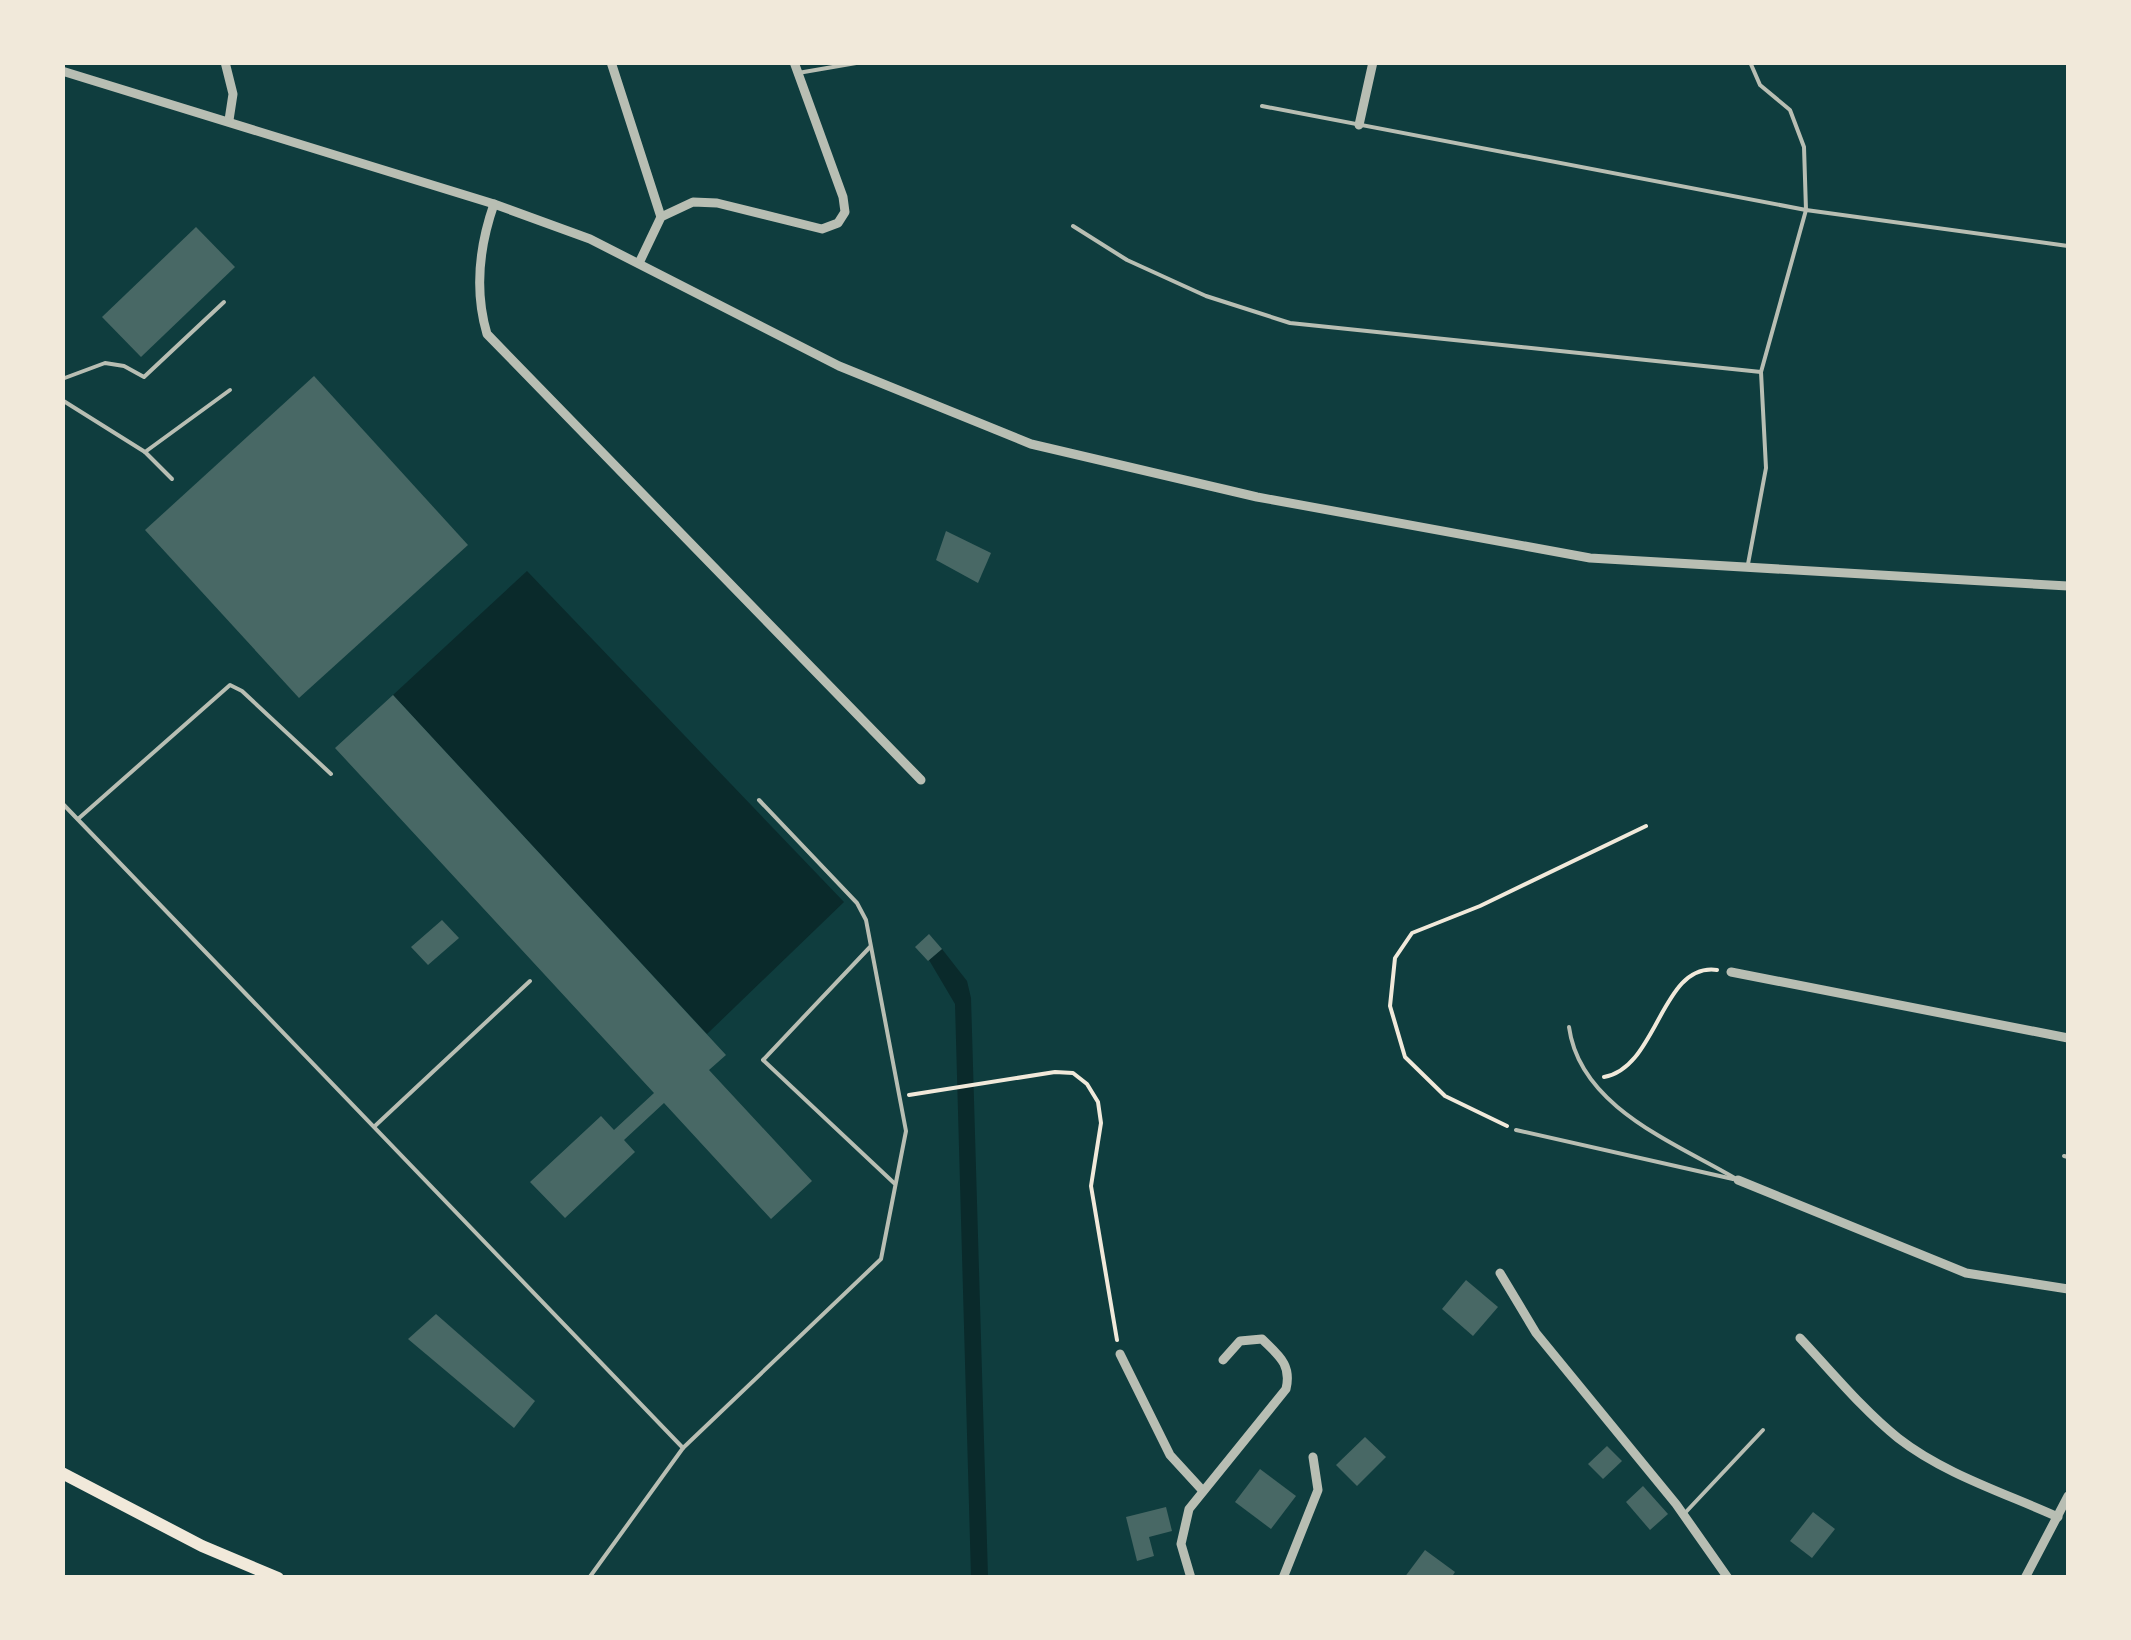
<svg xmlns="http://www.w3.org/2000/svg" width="2131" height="1640" font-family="'Fira Sans Condensed',sans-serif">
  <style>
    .water { fill: #0a2a2b }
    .building { fill: #486865 }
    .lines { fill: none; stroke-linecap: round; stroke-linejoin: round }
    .path { stroke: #f1e9da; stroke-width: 4 }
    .service { stroke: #b8beb3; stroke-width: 4 }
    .minor { stroke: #b8beb3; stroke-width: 9 }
    .secondary { stroke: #f1e9da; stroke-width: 12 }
  </style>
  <rect width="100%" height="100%" fill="#0f3d3e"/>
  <!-- water -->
  <g class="water">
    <polygon points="527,571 844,902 707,1034 393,695"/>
    <polygon points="942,949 967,981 971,998 988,1577 971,1577 955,1004 929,960"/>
  </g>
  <!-- building -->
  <g class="building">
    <polygon points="196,227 235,267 141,357 102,317"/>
    <polygon points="314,376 468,545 299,698 145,530"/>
    <polygon points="946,531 991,553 978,583 936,560"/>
    <polygon points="393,695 726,1055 709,1070 812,1181 771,1219 664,1103 624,1140 635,1152 565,1218 530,1182 601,1116 614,1130 654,1093 335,748"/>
    <polygon points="442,920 459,938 428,965 411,947"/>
    <polygon points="929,934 942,949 928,961 915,947"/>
    <polygon points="1466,1280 1498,1307 1473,1336 1442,1309"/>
    <polygon points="436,1314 535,1401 514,1428 408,1339"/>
    <polygon points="1365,1437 1386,1457 1357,1486 1336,1465"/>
    <polygon points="1607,1446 1622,1461 1603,1479 1588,1464"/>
    <polygon points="1260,1469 1296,1496 1271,1529 1235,1502"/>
    <polygon points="1643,1486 1668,1514 1650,1530 1626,1502"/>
    <polygon points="1166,1507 1172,1531 1149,1537 1154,1556 1137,1561 1126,1517"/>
    <polygon points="1813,1512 1835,1529 1812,1558 1790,1541"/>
    <polygon points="1425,1550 1455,1572 1451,1578 1404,1578"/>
  </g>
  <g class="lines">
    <!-- path -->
    <g class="path">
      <path d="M1604 1077C1658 1068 1661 962 1717 970"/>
      <polyline points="909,1095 1055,1072 1073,1073 1087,1084 1098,1102 1101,1123 1091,1186 1117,1340"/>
      <polyline points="1507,1126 1445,1096 1405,1057 1390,1006 1395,958 1412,933 1480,906 1646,826"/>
    </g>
    <!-- service -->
    <g class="service">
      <polyline points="798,73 862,62"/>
      <polyline points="1262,106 1806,210 2068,246"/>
      <polyline points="1073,226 1127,260 1206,296 1290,323 1761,372"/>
      <polyline points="62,379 105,363 124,366 144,377 224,302"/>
      <polyline points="62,400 145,452 230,390"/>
      <polyline points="145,452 172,479"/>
      <polyline points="1748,564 1766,468 1761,372 1806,210 1804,147 1790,110 1760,85 1750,62"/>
      <polyline points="62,803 683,1448"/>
      <polyline points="78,819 230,685 242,691 331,774"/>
      <polyline points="870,947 763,1060 894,1183"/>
      <path d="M1569 1027C1580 1108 1676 1143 1738 1180"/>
      <polyline points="376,1125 530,981"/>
      <polyline points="1516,1130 1733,1179"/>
      <polyline points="2064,1156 2068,1157"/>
      <polyline points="1684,1514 1763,1430"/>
      <polyline points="589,1578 683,1448 881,1259 906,1131 866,920 857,903 759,800"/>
    </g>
    <!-- minor -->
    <g class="minor">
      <polyline points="225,62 233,94 229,120"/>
      <polyline points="611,62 661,217"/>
      <polyline points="62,71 494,204 590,239 839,366 1031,444 1257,497 1590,558 2068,586"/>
      <polyline points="1359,125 1373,62"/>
      <path d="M494 204C479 247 474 290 487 334L921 780"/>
      <polyline points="640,261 661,217 693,202 717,203 822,229 838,223 845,212 843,197 794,62"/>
      <polyline points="1731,972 2068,1038"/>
      <polyline points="1738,1180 1966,1273 2068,1289"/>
      <polyline points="1500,1273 1536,1333 1676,1504 1728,1578"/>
      <path d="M1800 1338C1832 1372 1862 1409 1898 1438 1944 1474 2005 1493 2058 1517"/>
      <polyline points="1120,1354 1170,1455 1203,1491"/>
      <path d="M1191 1578 1181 1544 1189 1509 1286 1389C1292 1364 1278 1355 1262 1339L1240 1341 1223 1360"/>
      <polyline points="1283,1578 1318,1490 1313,1457"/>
      <polyline points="2025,1578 2068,1496"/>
    </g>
    <!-- secondary -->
    <polyline class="secondary" points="62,1473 202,1546 278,1578"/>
  </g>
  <!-- border -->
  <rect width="2131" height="1640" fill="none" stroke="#f1e9da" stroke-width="130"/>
</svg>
